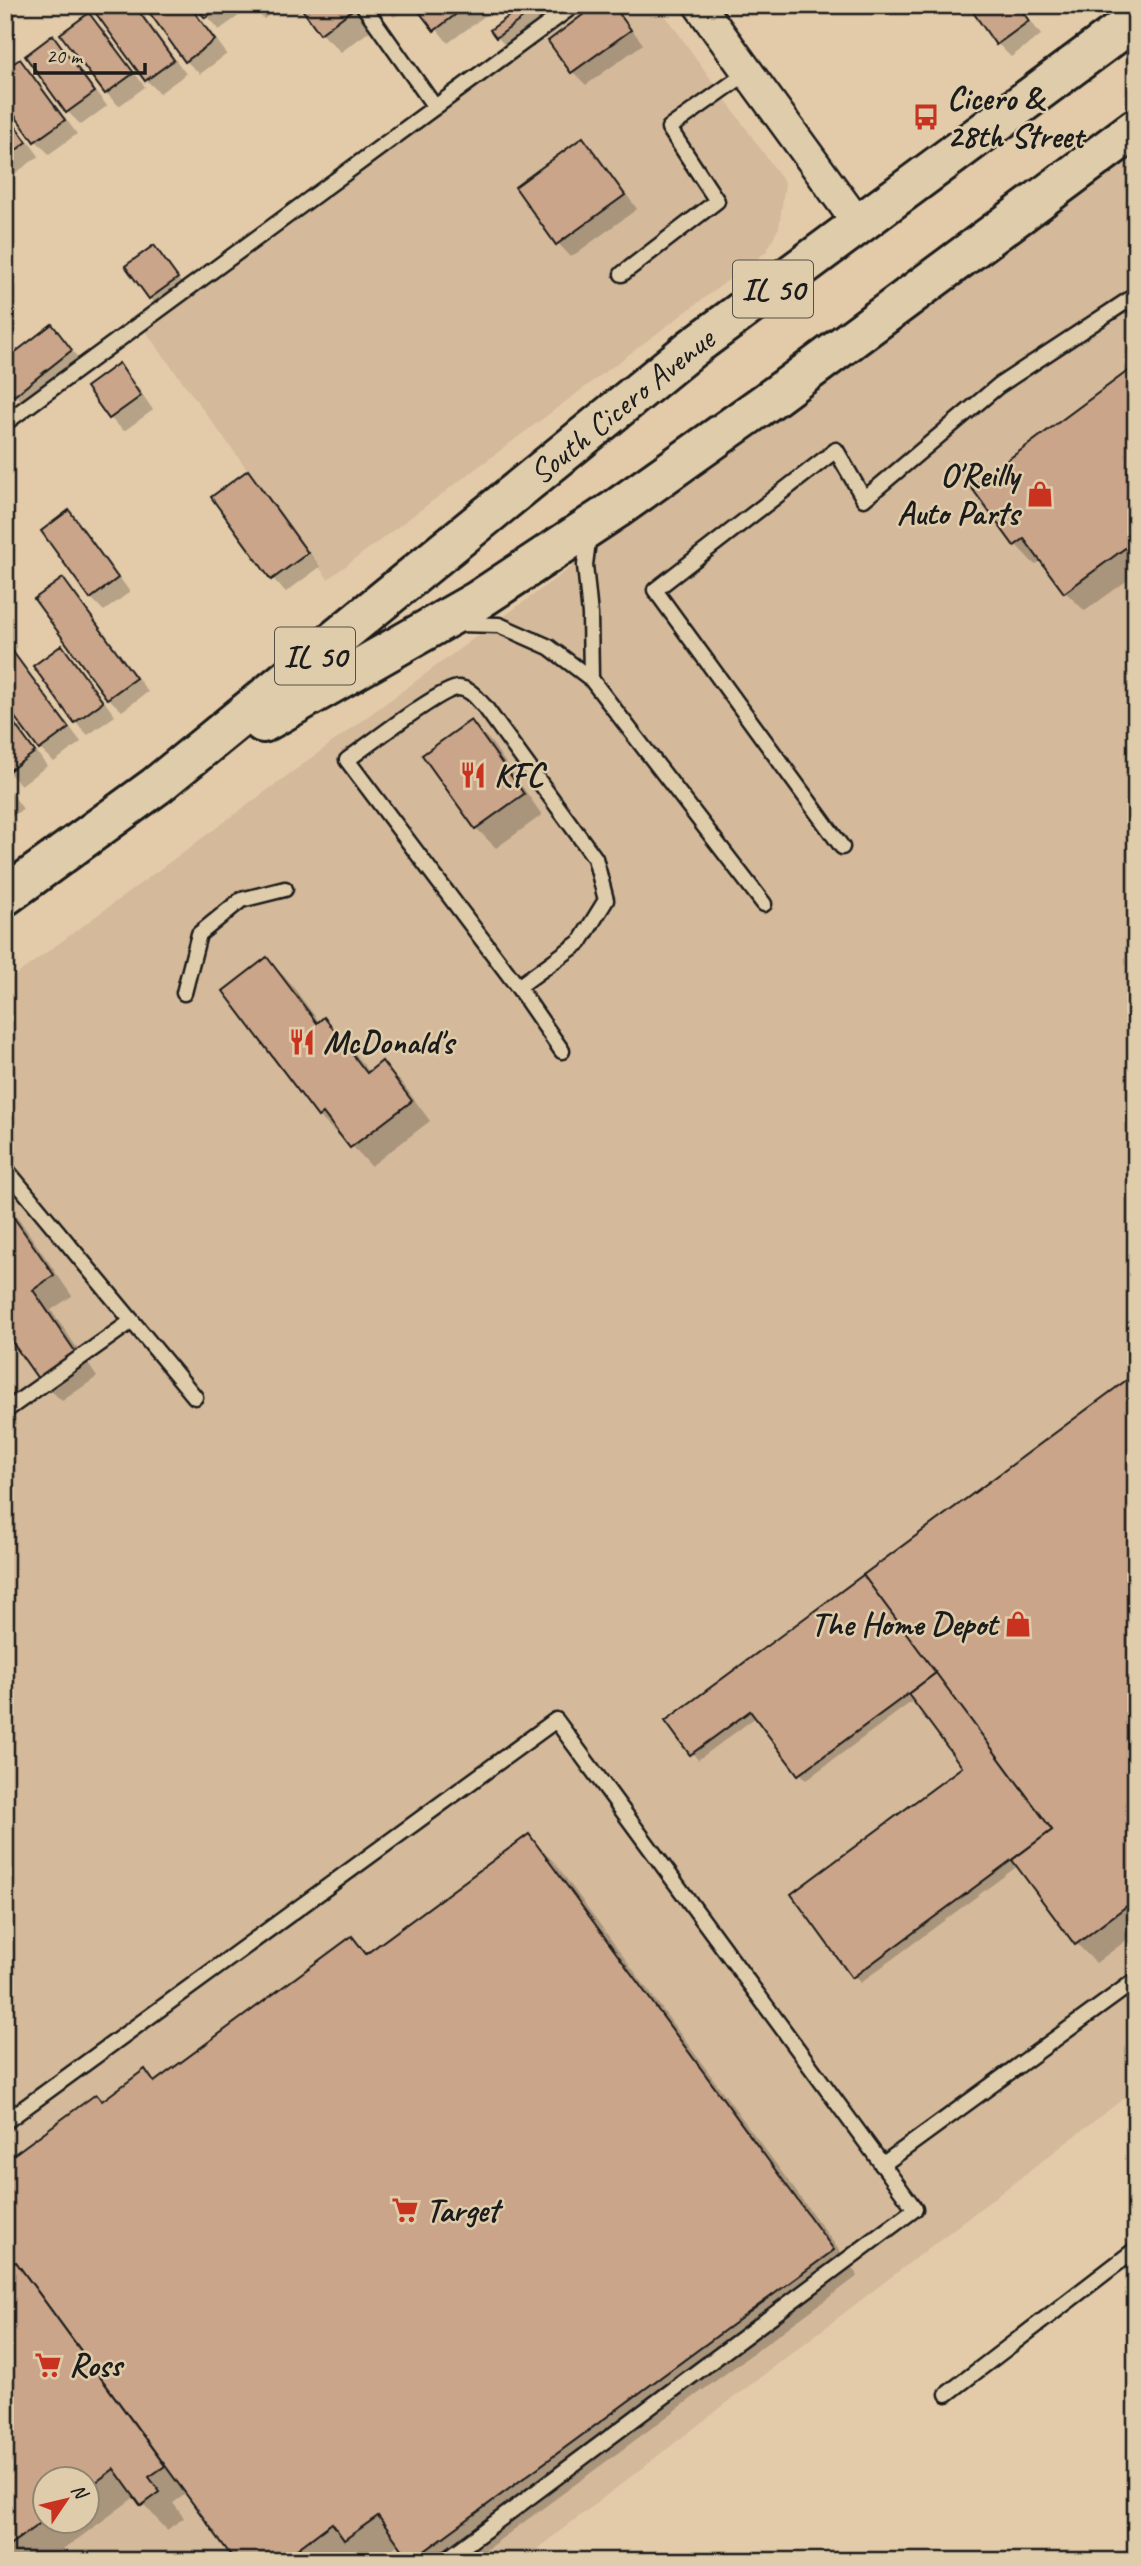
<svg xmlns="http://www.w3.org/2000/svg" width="1141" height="2566" font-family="Caveat,sans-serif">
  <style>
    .built { fill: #d4b99a; fill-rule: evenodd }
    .shadow { fill: #0003; fill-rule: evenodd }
    .building { fill: #caa589; stroke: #1c1c1c; stroke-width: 2 }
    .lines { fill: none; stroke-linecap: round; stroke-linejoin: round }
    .lane-casing { stroke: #1c1c1c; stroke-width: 19 }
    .street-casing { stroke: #1c1c1c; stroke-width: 35 }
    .primary-casing { stroke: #1c1c1c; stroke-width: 44 }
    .lane { stroke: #dfccaa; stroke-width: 14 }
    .street { stroke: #dfccaa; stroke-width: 30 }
    .primary { stroke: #dfccaa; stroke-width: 38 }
    .labels { text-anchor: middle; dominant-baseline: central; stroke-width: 5; stroke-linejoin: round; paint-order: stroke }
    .shield { fill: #dfccaa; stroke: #565147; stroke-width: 2 }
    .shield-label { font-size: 32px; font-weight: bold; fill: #1c1c1c }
    .poi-label { font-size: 33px; font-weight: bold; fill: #1c1c1c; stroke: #dfccaa; text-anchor: start }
    .street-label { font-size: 33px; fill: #1c1c1c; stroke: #dfccaa }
  </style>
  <rect width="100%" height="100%" fill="#e3cba9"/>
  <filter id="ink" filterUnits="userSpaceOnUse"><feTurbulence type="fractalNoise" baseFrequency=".0143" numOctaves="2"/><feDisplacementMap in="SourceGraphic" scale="14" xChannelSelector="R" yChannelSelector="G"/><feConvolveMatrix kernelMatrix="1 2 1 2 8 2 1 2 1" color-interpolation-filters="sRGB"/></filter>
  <g filter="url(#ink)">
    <!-- built -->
    <g class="built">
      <polygon points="574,5 658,5 785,183 779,227 766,252 328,579 140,324"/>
      <path d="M1136 152V2089L521 2561H5V983ZM46 2478H88V2520H46Z"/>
    </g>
    <!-- shadow -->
    <g class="shadow">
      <polygon points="99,5 136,5 186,74 160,93 146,80"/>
      <polygon points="146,5 191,5 227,54 200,74 186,61"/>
      <polygon points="197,5 243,5 247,10 219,30"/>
      <polygon points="250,5 283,5 264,19"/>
      <polygon points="301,5 352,5 370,31 341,52 321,33"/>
      <polygon points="384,5 412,5 394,17"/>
      <polygon points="417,5 490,5 493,10 448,43"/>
      <polygon points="510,5 571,5 510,50 497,37 516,13"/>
      <polygon points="613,5 643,44 586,85 573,72 550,41"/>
      <polygon points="970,5 1019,5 1041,35 1011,57 998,44"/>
      <polygon points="89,15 102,28 145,87 119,106 106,93"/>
      <polygon points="53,38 66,51 107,106 81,125 68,112"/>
      <polygon points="20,61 33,74 77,134 49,154 36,141"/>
      <polygon points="5,110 39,156 13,175 5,168"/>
      <polygon points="583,140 596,153 637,209 571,257 558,243"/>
      <polygon points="154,247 183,285 156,304 150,298"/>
      <polygon points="52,326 84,365 29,408 15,395"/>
      <polygon points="119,366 132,379 153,410 124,431 110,418"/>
      <polygon points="1136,367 1136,574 1085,611 1065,592 1042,560 1035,565 1016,545 973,488"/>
      <polygon points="5,392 20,414 5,424"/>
      <polygon points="248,473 261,486 320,567 286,592 273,579"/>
      <polygon points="69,513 82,526 130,592 104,611 91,598"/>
      <polygon points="63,580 76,594 148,692 122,711 108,698"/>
      <polygon points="5,641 81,742 54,762 40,749 5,701"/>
      <polygon points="61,648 75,661 115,716 88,735 75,722"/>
      <polygon points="5,709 47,766 21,785 5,769"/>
      <polygon points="471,722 491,742 542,815 496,848 476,828 425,755"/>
      <polygon points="5,784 23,809 5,821"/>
      <polygon points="267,960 287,979 320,1023 324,1019 344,1039 370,1073 382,1064 402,1083 430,1121 371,1166 341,1134 339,1136 319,1116"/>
      <polygon points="5,1199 72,1296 51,1310 97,1377 62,1401 42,1382 10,1336 5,1340"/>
      <polygon points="1136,1374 1136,1933 1096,1963 1076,1943 1019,1865 860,1983 793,1894 964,1768 914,1700 806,1780 756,1717 698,1760 668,1722"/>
      <path d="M528 1837 554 1862 858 2276 471 2561H413L400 2543 375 2561H368L356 2549 341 2561H238L187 2493 173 2503 184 2518 167 2530 136 2496 48 2561H5V2173L145 2072 156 2083 352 1938 369 1955ZM46 2478H88V2520H46Z"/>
    </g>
    <!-- building -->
    <g class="building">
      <polygon points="96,5 134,5 174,60 145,81 92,8"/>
      <polygon points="144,5 189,5 215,40 185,62"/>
      <polygon points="195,5 222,5 205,18"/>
      <polygon points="299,5 348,5 352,10 320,34"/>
      <polygon points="414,5 468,5 434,31"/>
      <polygon points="508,5 540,5 496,38 490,30 513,13"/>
      <polygon points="596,5 613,5 631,30 571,73 548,41"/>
      <polygon points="968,5 1018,5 1029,21 996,45"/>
      <polygon points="89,13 134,73 105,94 60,34"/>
      <polygon points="53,35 95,92 66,113 25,56"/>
      <polygon points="20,59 65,120 34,142 5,102 5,69"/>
      <polygon points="5,112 27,142 5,158"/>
      <polygon points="583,137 625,195 556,245 515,187"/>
      <polygon points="154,245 178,278 149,299 125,266"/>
      <polygon points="52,324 72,350 14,396 5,384 5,360"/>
      <polygon points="119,363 141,396 109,419 86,387"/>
      <polygon points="1136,365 1136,540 1064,593 1024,539 1014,546 971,487"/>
      <polygon points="248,470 308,553 271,580 211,497"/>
      <polygon points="69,510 118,578 90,599 41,531"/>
      <polygon points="63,578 136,678 107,699 34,599"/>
      <polygon points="5,641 69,728 39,750 5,704"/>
      <polygon points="62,645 103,702 74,723 33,666"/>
      <polygon points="5,711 35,752 6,773 5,771"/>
      <polygon points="471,720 524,794 475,829 422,755"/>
      <polygon points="267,957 317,1023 324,1017 367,1073 382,1061 412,1101 350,1148 323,1113 318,1117 223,991"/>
      <polygon points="5,1205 54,1275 33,1290 79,1357 41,1383 5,1332"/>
      <polygon points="1136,1373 1136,1899 1075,1945 1012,1860 1052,1830 863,1575"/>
      <polygon points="863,1575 936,1673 798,1775 750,1711 690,1755 665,1721"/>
      <polygon points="936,1673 1052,1830 852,1978 791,1894 962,1767 908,1694"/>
      <polygon points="529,1834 834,2250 411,2561 378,2516 344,2540 332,2523 281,2561 235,2561 16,2262 12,2264 5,2255 5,2171 10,2168 5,2161 96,2094 102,2101 145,2069 154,2082 352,1936 366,1954"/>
      <polygon points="5,2255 12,2264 16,2262 165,2466 149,2477 160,2492 141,2506 114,2469 88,2488 88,2478 46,2478 46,2519 5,2548"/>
    </g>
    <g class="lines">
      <!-- lane casing -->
      <g class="lane-casing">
        <g id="lane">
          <polyline points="363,5 435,107"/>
          <polyline points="622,274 717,201 669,128 748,72"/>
          <polyline points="5,423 574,5"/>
          <polyline points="589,533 585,565 590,615 591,679"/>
          <polyline points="458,624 499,625 549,647 591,679 764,904"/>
          <polyline points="842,847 655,590 836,450 864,499 998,386 1136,295"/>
          <path d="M518 987 580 942 606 900 595 858 485 707C477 699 471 689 459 688 442 687 366 747 347 760L518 987 562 1051"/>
          <polyline points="184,993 199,934 241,900 285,889"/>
          <polyline points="5,1168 195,1397"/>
          <polyline points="5,1411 132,1321"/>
          <polyline points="5,2122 556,1720 915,2209 444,2561"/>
          <polyline points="882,2165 1136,1980"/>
          <polyline points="947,2394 1136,2249"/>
        </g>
      </g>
      <!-- street casing -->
      <g class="street-casing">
        <polyline id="street" points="699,5 859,225"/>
      </g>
      <!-- primary casing -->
      <g class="primary-casing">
        <g id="primary">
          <polyline points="263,723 477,601 616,509 775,396 1136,128"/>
          <path id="s1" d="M5 896 156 786 692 348 1136 19"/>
        </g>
      </g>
      <!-- lane -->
      <use href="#lane" class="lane"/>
      <!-- street -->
      <use href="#street" class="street"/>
      <!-- primary -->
      <use href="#primary" class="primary"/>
    </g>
  </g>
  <!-- icons -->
  <defs>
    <g id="bus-bare" transform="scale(2.1)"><path d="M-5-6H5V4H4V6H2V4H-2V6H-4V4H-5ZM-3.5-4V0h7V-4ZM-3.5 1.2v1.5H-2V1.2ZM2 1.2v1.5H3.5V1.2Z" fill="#c8321e" stroke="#dfccaa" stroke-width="2.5" paint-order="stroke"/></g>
    <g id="shop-bare" transform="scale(2.1)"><path d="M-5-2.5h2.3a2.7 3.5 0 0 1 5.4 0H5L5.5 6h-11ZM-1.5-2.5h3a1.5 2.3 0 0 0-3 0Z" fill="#c8321e" stroke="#dfccaa" stroke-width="2.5" paint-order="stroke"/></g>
    <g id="restaurant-bare" transform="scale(2.1)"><path d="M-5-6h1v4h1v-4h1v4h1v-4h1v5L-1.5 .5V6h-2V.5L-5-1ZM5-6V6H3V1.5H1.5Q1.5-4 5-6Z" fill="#c8321e" stroke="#dfccaa" stroke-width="2.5" paint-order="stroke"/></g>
    <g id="supermarket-bare" transform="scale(2.1)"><path d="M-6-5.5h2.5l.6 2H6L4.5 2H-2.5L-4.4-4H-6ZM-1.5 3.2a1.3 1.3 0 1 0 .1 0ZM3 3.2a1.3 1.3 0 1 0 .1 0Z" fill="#c8321e" stroke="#dfccaa" stroke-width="2.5" paint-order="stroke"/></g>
  </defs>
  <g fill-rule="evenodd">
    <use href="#bus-bare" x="926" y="117"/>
    <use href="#shop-bare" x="1040" y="494"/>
    <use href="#restaurant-bare" x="473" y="775"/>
    <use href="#restaurant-bare" x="302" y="1042"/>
    <use href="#shop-bare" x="1018" y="1624"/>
    <use href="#supermarket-bare" x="405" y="2210"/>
    <use href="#supermarket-bare" x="48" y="2365"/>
  </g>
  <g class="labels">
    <!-- shield labels -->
    <g class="shield">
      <rect x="733" y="260.5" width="80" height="57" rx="5"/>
      <rect x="275" y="627.5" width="80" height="57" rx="5"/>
    </g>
    <g class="shield-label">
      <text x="773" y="289">IL 50</text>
      <text x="315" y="656">IL 50</text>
    </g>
    <!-- poi labels -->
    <g class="poi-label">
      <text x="947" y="98">Cicero &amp;<tspan x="947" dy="38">28th Street</tspan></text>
      <text x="1019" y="475" text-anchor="end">O'Reilly<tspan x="1019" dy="38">Auto Parts</tspan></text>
      <text x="494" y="775">KFC</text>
      <text x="323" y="1042">McDonald's</text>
      <text x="997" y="1624" text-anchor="end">The Home Depot</text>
      <text x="426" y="2210">Target</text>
      <text x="69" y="2365">Ross</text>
    </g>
    <!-- street labels -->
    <g class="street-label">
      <text stroke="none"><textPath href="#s1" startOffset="788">South Cicero Avenue</textPath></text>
    </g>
  </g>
  <!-- margin -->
  <rect width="1141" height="2566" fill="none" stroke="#dfccaa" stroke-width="28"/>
  <rect x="14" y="14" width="1113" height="2538" fill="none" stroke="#1c1c1c" stroke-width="2.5" filter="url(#ink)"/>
  <!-- north arrow -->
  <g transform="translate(66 2500) rotate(55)"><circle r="33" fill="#dfccaa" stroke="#918671" stroke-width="2"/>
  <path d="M0-5L12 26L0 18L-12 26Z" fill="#c8321e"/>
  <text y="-10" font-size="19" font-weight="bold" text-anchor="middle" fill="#1c1c1c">N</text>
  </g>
  <!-- scale -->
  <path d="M35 63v10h110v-10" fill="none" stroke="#1c1c1c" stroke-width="3.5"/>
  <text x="46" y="63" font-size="21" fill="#1c1c1c" stroke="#dfccaa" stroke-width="5" paint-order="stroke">20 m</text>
</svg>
